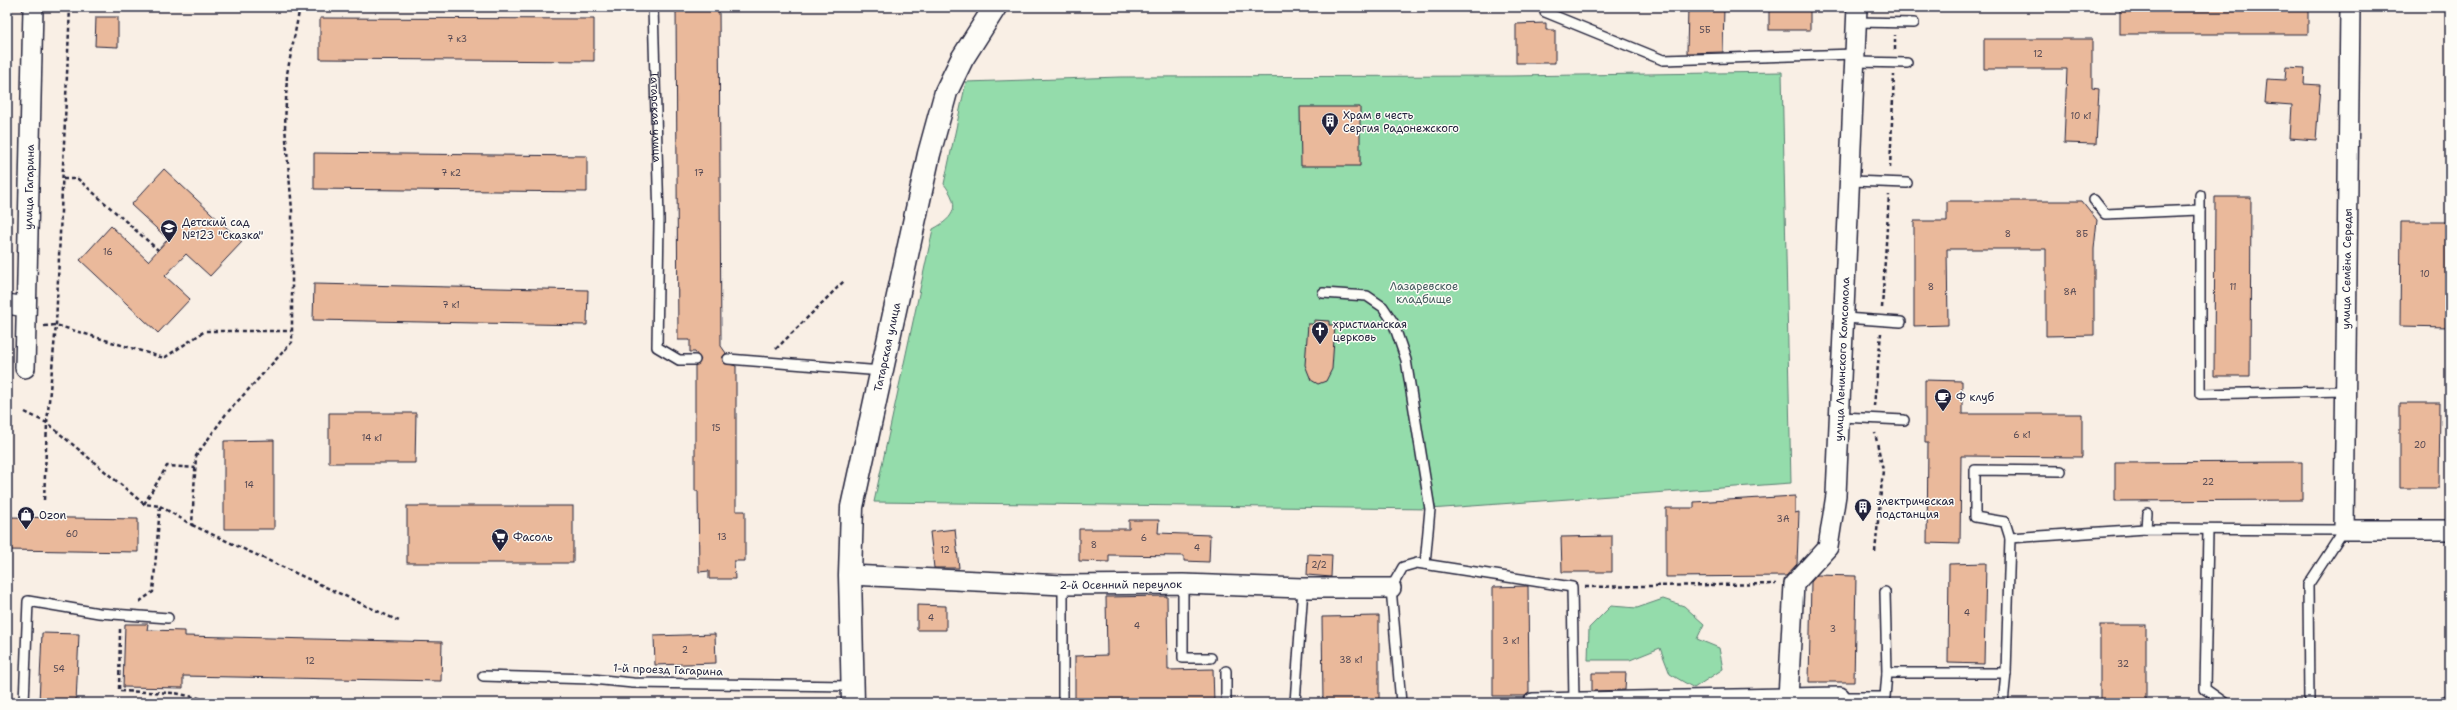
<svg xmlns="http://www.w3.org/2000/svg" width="2457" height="710" font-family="'Shantell Sans',sans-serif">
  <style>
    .green { fill: #94dcab; stroke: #5b7f73 }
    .building { fill: #eab99b; stroke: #22223b }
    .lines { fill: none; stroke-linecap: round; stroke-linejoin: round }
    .service-casing { stroke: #22223b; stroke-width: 12 }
    .minor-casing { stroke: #22223b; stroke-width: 22 }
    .tertiary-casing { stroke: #22223b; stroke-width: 25 }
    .path { stroke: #22223b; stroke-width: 2.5; stroke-dasharray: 4 3; stroke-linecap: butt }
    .service { stroke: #fdfcf7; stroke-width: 9 }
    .minor { stroke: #fdfcf7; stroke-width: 19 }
    .tertiary { stroke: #fdfcf7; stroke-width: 22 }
    .labels { text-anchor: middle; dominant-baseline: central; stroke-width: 3; stroke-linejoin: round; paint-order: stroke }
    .number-label { font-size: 9px; fill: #544853 }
    .poi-label { font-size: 11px; fill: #22223b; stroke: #fdfcf7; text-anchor: start }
    .street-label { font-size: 11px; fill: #22223b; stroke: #fdfcf7 }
    .park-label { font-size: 11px; fill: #445a5d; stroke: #fdfcf7 }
  </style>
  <rect width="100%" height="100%" fill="#f9efe5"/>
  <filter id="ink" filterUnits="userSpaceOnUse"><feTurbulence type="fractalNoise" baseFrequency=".025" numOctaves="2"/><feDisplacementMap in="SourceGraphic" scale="8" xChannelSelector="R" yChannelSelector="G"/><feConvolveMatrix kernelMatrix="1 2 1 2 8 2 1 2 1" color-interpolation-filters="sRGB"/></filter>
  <g filter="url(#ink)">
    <!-- green -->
    <g class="green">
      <path d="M1782 72 1791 483 1430 509 874 502 933 229C956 217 960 205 944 184L966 82 1120 77 1511 76Z"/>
      <polygon points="1663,599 1684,606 1704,624 1697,639 1719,648 1723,669 1694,688 1670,674 1660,648 1630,660 1588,660 1589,628 1611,606 1637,608"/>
    </g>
    <!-- building -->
    <g class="building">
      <polygon points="676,7 719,7 721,346 726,353 722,358 723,362 736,366 736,511 745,511 745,561 734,561 735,579 709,579 709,571 699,572 698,491 695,491 695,366 701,360 695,352 690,352 690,340 678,340"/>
      <polygon points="1688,7 1724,7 1723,52 1687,53"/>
      <rect x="1769" y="7" width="41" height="23"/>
      <rect x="2120" y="7" width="188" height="27"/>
      <polygon points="96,17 118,17 118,47 95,46"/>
      <polygon points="320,18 594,19 594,61 320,59"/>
      <polygon points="1546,23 1546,30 1555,30 1555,63 1516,63 1516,24"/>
      <polygon points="1984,39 2092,39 2092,88 2099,89 2096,144 2064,143 2067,69 1984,69"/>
      <polygon points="2286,67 2305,68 2304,84 2320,85 2316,140 2290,138 2292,105 2265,103 2267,79 2285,80"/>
      <polygon points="1300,107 1360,107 1360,166 1301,166"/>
      <polygon points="314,153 587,156 587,192 314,189"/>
      <polygon points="164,169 242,242 210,276 186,254 165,276 190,299 158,333 80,260 111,226 148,261 168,239 131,205"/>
      <polygon points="2215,197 2251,197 2250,376 2214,376"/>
      <polygon points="1947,201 2082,201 2097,220 2094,249 2094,335 2046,336 2046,249 1947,249 1948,325 1914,326 1914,221 1947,221"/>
      <polygon points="2401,222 2450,222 2450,327 2400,326"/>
      <polygon points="314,284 588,290 587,325 313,320"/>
      <polygon points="1314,320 1329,321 1329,325 1335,325 1332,369 1326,381 1318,384 1311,380 1305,365 1308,324 1314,324"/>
      <polygon points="1925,380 1962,381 1962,414 2082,414 2082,457 1961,456 1960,544 1927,543 1928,443 1925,443"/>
      <polygon points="2400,403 2440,403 2439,488 2400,488"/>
      <polygon points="329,413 416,413 415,463 329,463"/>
      <polygon points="274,440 274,529 224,529 224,441"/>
      <polygon points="2302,462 2302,500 2115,501 2115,463"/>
      <polygon points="1795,496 1795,513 1799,512 1797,564 1786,576 1666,577 1666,508 1694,508 1694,502"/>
      <rect x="407" y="506" width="166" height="57"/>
      <polygon points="7,517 138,519 138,552 7,550"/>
      <polygon points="1129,520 1159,520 1158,533 1210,535 1209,562 1184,561 1184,556 1109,555 1109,562 1079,561 1079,529 1129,529"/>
      <polygon points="955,529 959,568 934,568 930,532"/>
      <polygon points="1612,536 1612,572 1562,572 1561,537"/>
      <polygon points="1308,554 1332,555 1331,577 1307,575"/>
      <polygon points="1986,563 1984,664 1948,663 1949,564"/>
      <polygon points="1817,575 1856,576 1854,682 1809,682 1811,582"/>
      <polygon points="1528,586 1529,693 1525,696 1493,696 1493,587"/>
      <polygon points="1167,596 1168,670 1213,669 1214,703 1075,703 1075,656 1107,655 1106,597"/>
      <polygon points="917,605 946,606 946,630 917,630"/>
      <polygon points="1379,616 1379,703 1323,703 1322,617"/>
      <polygon points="125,624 148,624 147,630 185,631 185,636 442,642 441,681 183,676 183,688 123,687"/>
      <rect x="2100" y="625" width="46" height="78"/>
      <polygon points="42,633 79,634 76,703 39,703"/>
      <polygon points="715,634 716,663 655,665 654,636"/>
      <polygon points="1592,673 1626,673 1625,690 1592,691"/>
    </g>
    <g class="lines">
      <!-- service casing -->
      <g class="service-casing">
        <g id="service">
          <path id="s1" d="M653 7 659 220 657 347 679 360H695"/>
          <polyline points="1545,7 1545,12 1663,60 1856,54"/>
          <polyline points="1857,22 1914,23"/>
          <polyline points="1856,62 1907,63"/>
          <polyline points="1851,181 1907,183"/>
          <polyline points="2200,195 2200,394 2346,391"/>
          <polyline points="2094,200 2105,214 2200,210"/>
          <polyline points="1323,293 1367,296 1383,307 1393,322 1406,360 1430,509 1425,564"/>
          <polyline points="1845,318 1901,322"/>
          <polyline points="728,359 882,371"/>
          <polyline points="1841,417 1904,420"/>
          <polyline points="2146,529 2147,513"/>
          <polyline points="2208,531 2205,689 2225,703"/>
          <polyline points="2010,538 2005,522 1975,517 1975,470 2061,471"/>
          <polyline points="1183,584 1183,658 1211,658"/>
          <polyline points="1063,585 1063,703"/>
          <polyline points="1887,673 2006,673 2010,538 2146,529 2344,530"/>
          <polyline points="483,676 592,679 633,683 852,686"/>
          <polyline points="1840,697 1885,697 1887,673 1885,592"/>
          <polyline points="24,703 28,601 99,613 168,618"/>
          <polyline points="1226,703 1226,671"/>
          <polyline points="1295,703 1303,588"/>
          <polyline points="1401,703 1391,588 1403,567 1417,563 1572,587 1574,701"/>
          <polyline points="2003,703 2006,673"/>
          <polyline points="2309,703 2308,585 2344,530"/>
          <polyline points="2442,703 2450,700"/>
        </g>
      </g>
      <!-- minor casing -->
      <g class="minor-casing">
        <g id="minor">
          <polyline points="2350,7 2344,530 2450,530"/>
          <polyline points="7,304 26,307"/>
          <path id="s2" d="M25 368 33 7"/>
          <path id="s3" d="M850 575 1063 585 1183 584 1303 588H1391"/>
          <path id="s4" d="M1788 698 1794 584 1828 547 1836 495 1857 7"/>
          <polyline points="1533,703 1840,697 1839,703"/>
        </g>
      </g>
      <!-- tertiary casing -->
      <g class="tertiary-casing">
        <g id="tertiary">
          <path id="s5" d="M853 703 850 575 852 507 929 154 946 92 962 59 995 7"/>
        </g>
      </g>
      <!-- path -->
      <g class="path">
        <polyline points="1895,50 1895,35"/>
        <polyline points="1890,168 1894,75"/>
        <polyline points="63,179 78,179 158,250"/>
        <polyline points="1882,308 1889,195"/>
        <polyline points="44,326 56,325 164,358 205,331 291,331"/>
        <polyline points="776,349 844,281"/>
        <polyline points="1874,406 1881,333"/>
        <polyline points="25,412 47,423 144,504 160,506 153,592 139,602"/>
        <polyline points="44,500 47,423 56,325 70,7"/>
        <polyline points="144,504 167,466 196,468"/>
        <polyline points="160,506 192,525 196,456 226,414 292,342 292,210 285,127 287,74 300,7"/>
        <polyline points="192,525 401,622"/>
        <polyline points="1875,552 1883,470 1875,433"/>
        <polyline points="1585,587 1776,584"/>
        <polyline points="120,629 119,691 175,693 222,703"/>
      </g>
      <!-- service -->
      <use href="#service" class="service"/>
      <!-- minor -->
      <use href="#minor" class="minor"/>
      <!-- tertiary -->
      <use href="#tertiary" class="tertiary"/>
    </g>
  </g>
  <!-- icons -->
  <defs>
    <g id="building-pin" transform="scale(0.9)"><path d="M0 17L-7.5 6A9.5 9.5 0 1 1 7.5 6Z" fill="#22223b" stroke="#fdfcf7"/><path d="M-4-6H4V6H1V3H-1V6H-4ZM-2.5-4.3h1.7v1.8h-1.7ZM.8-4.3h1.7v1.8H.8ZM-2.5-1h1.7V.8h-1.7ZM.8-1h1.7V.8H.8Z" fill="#fff"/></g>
    <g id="school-pin" transform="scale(0.9)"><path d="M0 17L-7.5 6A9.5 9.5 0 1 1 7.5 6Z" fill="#22223b" stroke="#fdfcf7"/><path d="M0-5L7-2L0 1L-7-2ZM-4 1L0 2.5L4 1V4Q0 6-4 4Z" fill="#fff"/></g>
    <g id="church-pin" transform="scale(0.9)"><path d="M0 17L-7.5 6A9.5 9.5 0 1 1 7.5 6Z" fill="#22223b" stroke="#fdfcf7"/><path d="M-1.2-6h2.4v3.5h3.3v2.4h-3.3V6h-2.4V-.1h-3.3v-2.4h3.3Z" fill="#fff"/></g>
    <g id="cafe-pin" transform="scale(0.9)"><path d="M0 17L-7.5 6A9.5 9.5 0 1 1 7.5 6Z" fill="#22223b" stroke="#fdfcf7"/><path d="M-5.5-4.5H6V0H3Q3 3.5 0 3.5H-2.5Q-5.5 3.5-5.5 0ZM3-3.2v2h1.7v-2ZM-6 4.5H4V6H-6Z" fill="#fff"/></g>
    <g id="shop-pin" transform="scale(0.9)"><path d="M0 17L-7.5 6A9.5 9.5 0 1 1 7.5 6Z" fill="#22223b" stroke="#fdfcf7"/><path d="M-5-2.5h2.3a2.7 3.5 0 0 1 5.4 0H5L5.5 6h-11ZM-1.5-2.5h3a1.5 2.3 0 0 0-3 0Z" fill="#fff"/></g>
    <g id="supermarket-pin" transform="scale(0.9)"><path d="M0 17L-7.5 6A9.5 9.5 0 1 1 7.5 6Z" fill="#22223b" stroke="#fdfcf7"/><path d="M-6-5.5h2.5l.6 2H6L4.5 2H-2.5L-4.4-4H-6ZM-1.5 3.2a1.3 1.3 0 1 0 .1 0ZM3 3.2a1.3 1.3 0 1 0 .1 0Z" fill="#fff"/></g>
  </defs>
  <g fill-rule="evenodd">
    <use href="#building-pin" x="1330" y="121"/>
    <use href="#school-pin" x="169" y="228"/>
    <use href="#church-pin" x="1320" y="330"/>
    <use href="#cafe-pin" x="1943" y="397"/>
    <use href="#building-pin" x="1863" y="507"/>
    <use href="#shop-pin" x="26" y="515"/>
    <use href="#supermarket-pin" x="500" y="537"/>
  </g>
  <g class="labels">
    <!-- number labels -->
    <g class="number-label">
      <text x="1705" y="30">5Б</text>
      <text x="457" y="39">7 к3</text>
      <text x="2038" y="54">12</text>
      <text x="2081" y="116">10 к1</text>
      <text x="451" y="173">7 к2</text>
      <text x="699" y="173">17</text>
      <text x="2008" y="234">8</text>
      <text x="2082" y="234">8Б</text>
      <text x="108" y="252">16</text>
      <text x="2425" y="274">10</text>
      <text x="1931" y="287">8</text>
      <text x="2233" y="287">11</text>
      <text x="2070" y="292">8А</text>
      <text x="451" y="305">7 к1</text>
      <text x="716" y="428">15</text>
      <text x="2022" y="435">6 к1</text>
      <text x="372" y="438">14 к1</text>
      <text x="2420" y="445">20</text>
      <text x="2208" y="482">22</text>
      <text x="249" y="485">14</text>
      <text x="1783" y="519">3А</text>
      <text x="72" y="534">60</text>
      <text x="722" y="537">13</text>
      <text x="1144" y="538">6</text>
      <text x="1094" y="545">8</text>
      <text x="1197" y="548">4</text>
      <text x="945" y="550">12</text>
      <text x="1319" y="565">2/2</text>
      <text x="1967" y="613">4</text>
      <text x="931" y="618">4</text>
      <text x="1137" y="626">4</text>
      <text x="1833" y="629">3</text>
      <text x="1511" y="641">3 к1</text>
      <text x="685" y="650">2</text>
      <text x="1351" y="660">38 к1</text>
      <text x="310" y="661">12</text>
      <text x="2123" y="664">32</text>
      <text x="59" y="669">54</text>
    </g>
    <!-- poi labels -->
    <g class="poi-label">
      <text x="1343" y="115">Храм в честь<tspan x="1343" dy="13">Сергия Радонежского</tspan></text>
      <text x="182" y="222">Детский сад<tspan x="182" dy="13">№123 "Сказка"</tspan></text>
      <text x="1333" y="324">христианская<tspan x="1333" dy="13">церковь</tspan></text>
      <text x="1956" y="397">Ф клуб</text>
      <text x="1876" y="501">электрическая<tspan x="1876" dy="13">подстанция</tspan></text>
      <text x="39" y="515">Ozon</text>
      <text x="513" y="537">Фасоль</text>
    </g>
    <!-- street labels -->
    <g class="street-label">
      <text stroke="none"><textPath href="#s1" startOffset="110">Татарская улица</textPath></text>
      <text stroke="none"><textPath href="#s2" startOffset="181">улица Гагарина</textPath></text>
      <text transform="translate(2347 269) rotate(-89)">улица Семёна Середы</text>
      <text stroke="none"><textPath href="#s5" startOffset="360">Татарская улица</textPath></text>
      <text stroke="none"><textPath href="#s4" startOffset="353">улица Ленинского Комсомола</textPath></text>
      <text stroke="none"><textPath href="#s3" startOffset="271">2-й Осенний переулок</textPath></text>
      <text transform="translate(668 670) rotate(2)">1-й проезд Гагарина</text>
    </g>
    <!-- park labels -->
    <g class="park-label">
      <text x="1424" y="286">Лазаревское<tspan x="1424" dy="13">кладбище</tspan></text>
    </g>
  </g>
  <!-- margin -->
  <rect width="2457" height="710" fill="none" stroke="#fdfcf7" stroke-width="24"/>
  <rect x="12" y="12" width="2433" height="686" fill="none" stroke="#22223b" stroke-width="1.5" filter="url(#ink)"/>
</svg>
